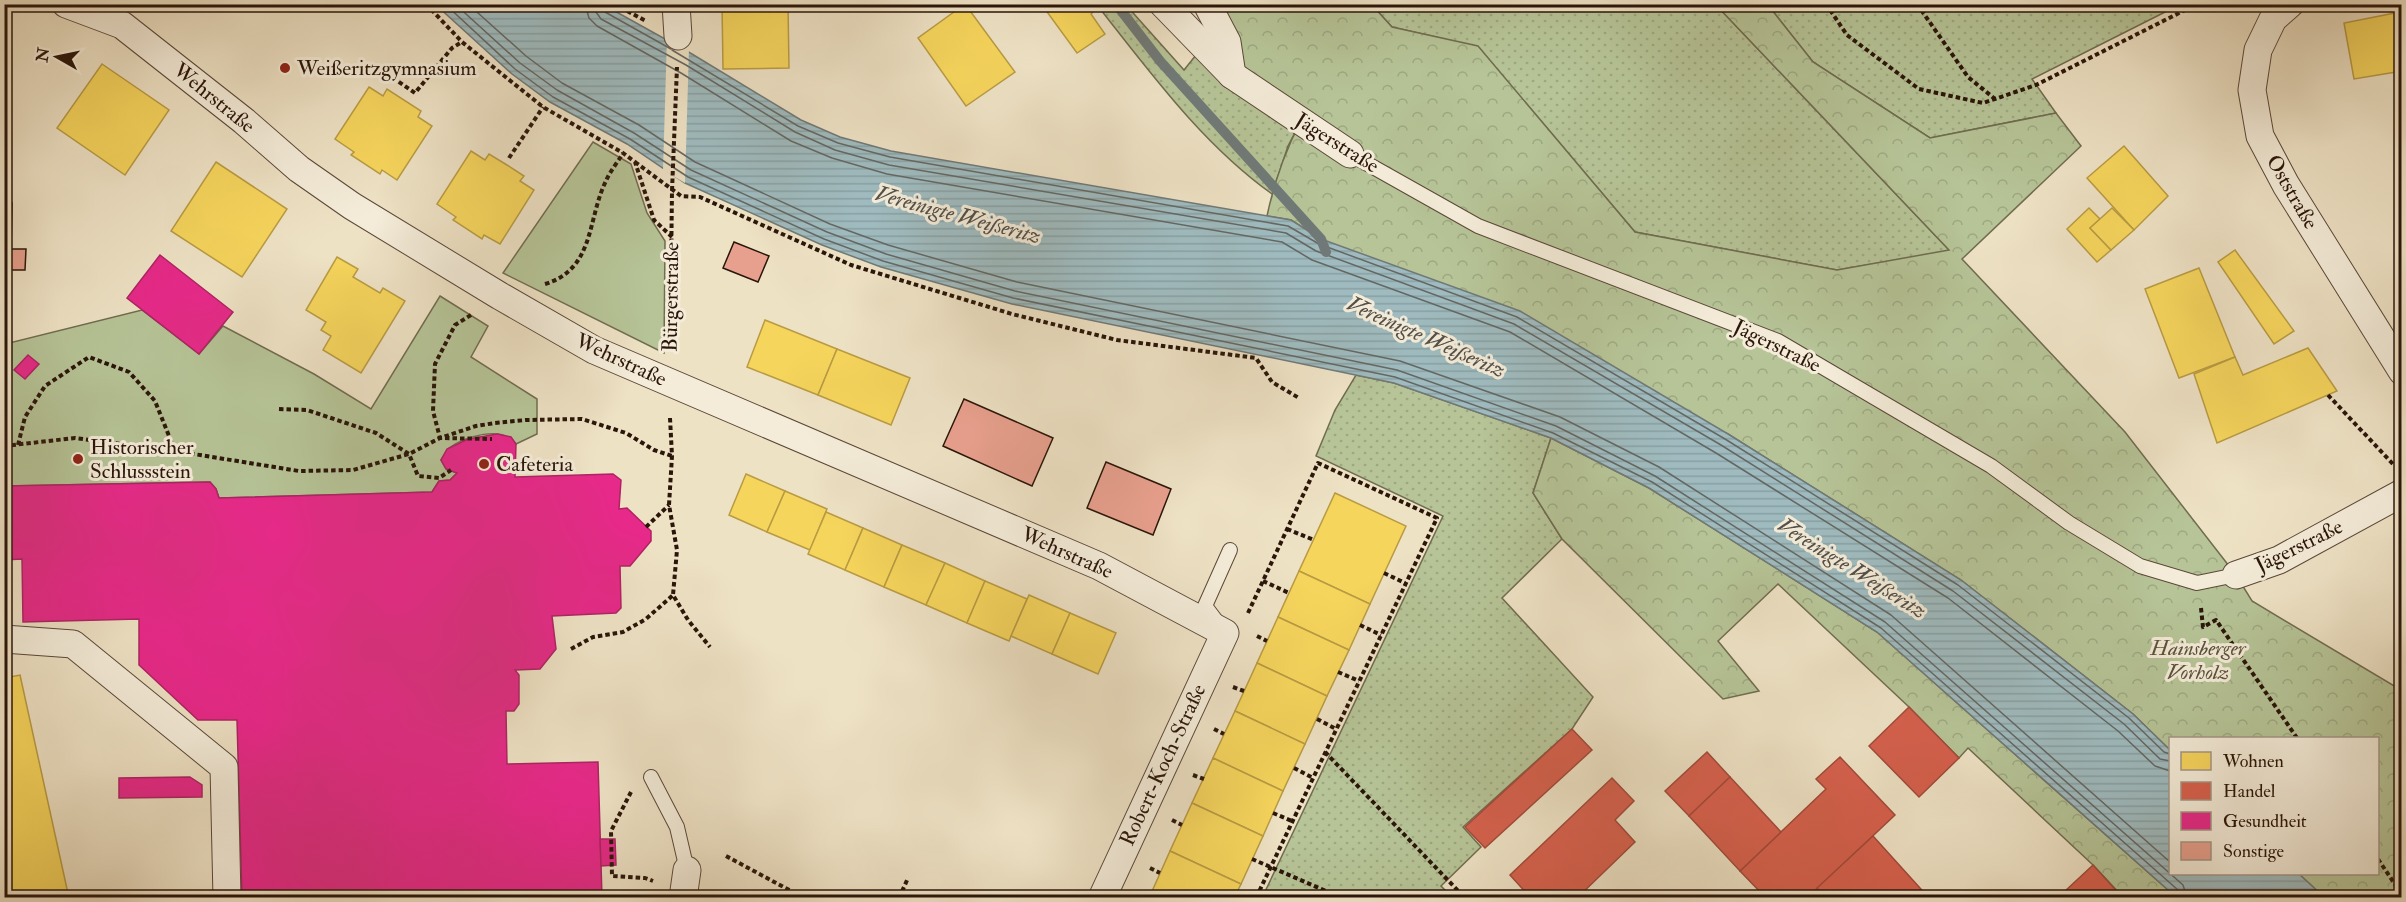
<svg xmlns="http://www.w3.org/2000/svg" width="2406" height="902" font-family="'IM FELL Double Pica',serif">
  <style>
    .grass { fill: url(#grass-dots); stroke: #706c50; stroke-width: 1.5 }
    .forest { fill: url(#forest-crowns); stroke: #706c50; stroke-width: 1.5 }
    .green { fill: #b6c497; stroke: #706c50; stroke-width: 1.5 }
    .water { fill: url(#water-rules); stroke: #707977; stroke-width: 1.5 }
    .pier { fill: #eee2c5 }
    .homes { fill: #f6d55c; stroke: #b99b43; stroke-width: 1.5 }
    .shops { fill: #d6604d; stroke: #a24a39; stroke-width: 1.5 }
    .health { fill: #e7298a; stroke: #ae2364; stroke-width: 1.5 }
    .lines { fill: none; stroke-linecap: round; stroke-linejoin: round }
    .shore { stroke: #646864; stroke-width: 1.5 }
    .stream { stroke: #707977; stroke-width: 10 }
    .building { fill: #e8a08e; stroke: #2a150a; stroke-width: 1.5 }
    .service-casing { stroke: #5b4839; stroke-width: 16 }
    .minor-casing { stroke: #5b4839; stroke-width: 29 }
    .path { stroke: #2a150a; stroke-width: 4; stroke-dasharray: 4.5 3; stroke-linecap: butt }
    .service { stroke: #f4ecd9; stroke-width: 14 }
    .minor { stroke: #f4ecd9; stroke-width: 27 }
    .poi-dot { fill: #8f2418; stroke: #f4ecd9; stroke-width: 2 }
    .labels { text-anchor: middle; dominant-baseline: central; stroke-width: 6; stroke-linejoin: round; paint-order: stroke }
    .poi-label { font-size: 21px; fill: #2a150a; stroke: #f4ecd9; text-anchor: start }
    .street-label { font-size: 21px; fill: #2a150a; stroke: #f4ecd9 }
    .park-label { font-size: 21px; font-style: italic; fill: #5b523b; stroke: #f4ecd9 }
    .water-label { font-size: 22px; font-style: italic; fill: #534f49; stroke: #f4ecd9 }
  </style>
  <defs>
    <pattern id="grass-dots" width="8" height="8" patternUnits="userSpaceOnUse" patternTransform="scale(1.5)"><rect width="8" height="8" fill="#b6c497"/><path d="M2 2h.1M6 6h.1" fill="none" stroke="#9da881" stroke-width="1.8" stroke-linecap="round"/></pattern>
    <pattern id="forest-crowns" width="20" height="18" patternUnits="userSpaceOnUse" patternTransform="scale(1.5)"><rect width="20" height="18" fill="#b6c497"/><path d="M2 6a3 3 0 1 1 6 0M12 15a3 3 0 1 1 6 0" fill="none" stroke="#9da881"/></pattern>
    <pattern id="water-rules" width="6" height="5" patternUnits="userSpaceOnUse" patternTransform="scale(1.5)"><rect width="6" height="5" fill="#9fbbbf"/><path d="M0 2.5h6" fill="none" stroke="#89a0a3"/></pattern>
  </defs>
  <rect width="100%" height="100%" fill="#eee2c5"/>
  <filter id="stains"><feTurbulence type="fractalNoise" baseFrequency=".00333" numOctaves="4"/><feColorMatrix values="0 0 0 0 .2 0 0 0 0 .09 0 0 0 0 .02 0 0 0 .5 -.17"/></filter>
  <radialGradient id="worn" r=".72"><stop offset=".6" stop-color="#630" stop-opacity="0"/><stop offset="1" stop-color="#630" stop-opacity=".3"/></radialGradient>
  <!-- grass -->
  <g class="grass">
    <path d="M1097 5H1126L1184 70 1204 45 1301 121 1288 146 1272 194C1202 144 1150 72 1097 5Z"/>
    <polygon points="1372,5 1716,5 1950,251 1837,270 1635,232 1478,47 1392,27"/>
    <polygon points="1768,5 2179,5 2032,79 2056,113 1930,138 1813,62"/>
    <polygon points="1356,375 1394,383 1551,438 1533,493 1562,539 1502,598 1593,697 1572,729 1463,827 1481,847 1441,886 1452,897 1262,898 1443,516 1316,456 1335,410"/>
  </g>
  <!-- forest -->
  <g class="forest">
    <path d="M1220 5H1372L1392 27 1478 46 1635 232 1837 270 1949 250 1716 5H1768L1813 62 1930 138 2056 113 2081 146 1962 259 2125 432 2236 575 2252 601 2401 690V897H2324L2299 874H2378V738H2170V750L2133 714 1961 580 1728 434 1321 239 1291 220 1267 216C1274 183 1285 151 1301 121L1204 45Z"/>
    <polygon points="1551,438 1649,488 1877,632 2176,897 2123,897 2093,865 1968,748 1959,758 1909,707 1778,584 1718,641 1759,691 1723,699 1562,539 1533,493"/>
  </g>
  <!-- green -->
  <g class="green">
    <polygon points="593,142 631,164 647,213 665,241 664,353 503,273"/>
    <path d="M440 296 488 326 471 357 537 399V434L516 444C502 425 466 436 449 448 446 451 444 456 441 460L446 469 457 473 450 480 439 481 432 492 219 498 216 489 210 482 5 486V344L142 310 199 354 223 326 314 374 371 409Z"/>
  </g>
  <!-- water -->
  <polygon class="water" points="436,5 604,5 692,54 801,120 840,137 891,151 1291,220 1321,239 1520,311 1728,434 1961,580 2133,714 2170,750 2170,874 2299,874 2324,897 2176,897 1877,632 1649,488 1551,438 1394,383 1012,304 881,267 822,245 685,183 627,144 550,102 512,74"/>
  <!-- pier -->
  <polygon class="pier" points="667,37 689,48 685,183 663,170"/>
  <!-- homes -->
  <g class="homes">
    <polygon points="722,4 788,4 789,68 723,69"/>
    <polygon points="965,4 1015,72 966,106 918,38"/>
    <polygon points="1094,4 1097,8 1091,14 1105,34 1077,53 1042,5"/>
    <polygon points="2395,13 2402,51 2402,71 2354,79 2344,23"/>
    <polygon points="102,64 169,110 125,175 57,128"/>
    <polygon points="369,87 383,96 387,89 421,111 418,117 432,126 397,180 382,170 380,174 351,155 354,152 335,139"/>
    <polygon points="2124,146 2168,196 2134,230 2087,178"/>
    <polygon points="471,151 485,160 489,154 507,165 524,176 520,181 534,190 500,244 484,235 482,239 453,220 456,217 437,204"/>
    <polygon points="216,162 287,209 242,277 171,231"/>
    <polygon points="2089,208 2100,219 2090,228 2111,250 2097,262 2067,229"/>
    <polygon points="2112,208 2134,230 2111,250 2090,228"/>
    <polygon points="2235,250 2294,331 2274,344 2218,262"/>
    <polygon points="337,257 358,269 353,277 380,293 383,288 405,301 361,373 323,350 331,336 321,330 326,322 306,310"/>
    <polygon points="2199,268 2235,357 2179,378 2145,289"/>
    <polygon points="765,320 837,349 818,395 747,367"/>
    <polygon points="2308,348 2337,391 2217,443 2194,374 2235,357 2243,375"/>
    <polygon points="837,349 910,378 891,425 818,395"/>
    <polygon points="746,474 785,491 767,532 729,515"/>
    <polygon points="785,491 827,509 810,550 767,532"/>
    <polygon points="1335,493 1406,526 1370,604 1299,571"/>
    <polygon points="826,512 863,528 845,570 808,554"/>
    <polygon points="863,528 902,545 884,587 845,570"/>
    <polygon points="902,545 945,563 926,605 884,587"/>
    <polygon points="945,563 985,581 967,623 926,605"/>
    <polygon points="1299,571 1370,604 1349,650 1278,617"/>
    <polygon points="985,581 1027,599 1009,641 967,623"/>
    <polygon points="1029,595 1070,613 1052,654 1011,636"/>
    <polygon points="1070,613 1116,633 1098,674 1052,654"/>
    <polygon points="1278,617 1349,650 1327,696 1257,663"/>
    <polygon points="1257,663 1327,696 1305,744 1235,711"/>
    <polygon points="20,675 69,898 12,898 4,865 4,678"/>
    <polygon points="1235,711 1305,744 1283,791 1213,758"/>
    <polygon points="1213,758 1283,791 1263,836 1192,803"/>
    <polygon points="1192,803 1263,836 1241,884 1170,851"/>
    <polygon points="1170,851 1241,884 1234,898 1149,898"/>
  </g>
  <!-- shops -->
  <g class="shops">
    <polygon points="1909,707 1959,758 1919,797 1869,746"/>
    <polygon points="1572,729 1592,750 1485,848 1465,827"/>
    <polygon points="1707,752 1730,777 1689,816 1665,791"/>
    <polygon points="1840,757 1895,815 1807,898 1766,898 1740,871 1826,789 1816,779"/>
    <polygon points="1730,777 1781,832 1740,871 1689,816"/>
    <polygon points="1612,778 1634,801 1615,820 1635,842 1577,898 1531,898 1510,875"/>
    <polygon points="1873,836 1929,898 1825,898 1817,888"/>
    <polygon points="2093,865 2123,898 2069,898 2064,892"/>
  </g>
  <!-- health -->
  <g class="health">
    <polygon points="160,255 233,312 199,354 127,298"/>
    <polygon points="28,355 39,364 25,379 14,370"/>
    <polygon points="497,434 511,437 516,444 515,477 613,474 621,480 619,509 627,508 651,531 651,541 630,566 620,566 621,608 616,613 552,616 556,649 540,669 515,670 519,675 519,704 514,711 506,711 507,764 598,762 602,898 242,898 237,720 198,720 139,665 139,619 23,622 22,559 4,560 4,486 210,482 216,489 219,498 432,492 439,481 450,480 457,473 446,469 441,460 447,449 468,439"/>
    <polygon points="190,777 202,785 202,797 119,798 119,778"/>
    <polygon points="600,839 615,839 616,865 601,866"/>
  </g>
  <g class="lines">
    <!-- shore -->
    <g class="shore">
      <polyline points="445,4 515,69 553,97 630,139 688,177 824,239 883,261 1013,298 1395,377 1553,433 1652,482 1881,628 2178,890 2180,898"/>
      <polyline points="455,4 520,63 557,90 634,133 691,170 827,232 886,254 1015,291 1397,370 1556,426 1655,476 1885,622 2183,885 2187,898"/>
      <polyline points="468,4 526,56 562,83 639,125 695,162 830,224 888,245 1017,282 1400,361 1560,417 1659,467 1891,615 2170,862"/>
      <polyline points="585,4 589,18 597,26 681,73 791,141 832,158 887,174 1282,242 1312,260 1510,332 1716,453 1948,598 2118,731 2155,766 2170,771"/>
      <polyline points="594,4 596,12 601,19 686,65 795,132 835,150 889,165 1286,233 1316,251 1514,324 1721,445 1953,591 2124,724 2160,759 2170,761"/>
      <polyline points="602,4 605,12 671,49"/>
      <polyline points="672,50 798,126 838,143 890,157 1288,226 1319,244 1517,317 1725,439 1958,585 2129,718 2164,752 2170,754"/>
    </g>
    <!-- stream -->
    <polyline class="stream" points="1116,4 1160,61 1321,239 1326,252"/>
  </g>
  <!-- building -->
  <g class="building">
    <polygon points="4,203 12,203 11,249 4,249"/>
    <polygon points="734,242 769,256 758,282 723,268"/>
    <polygon points="4,249 26,249 25,270 4,270"/>
    <polygon points="964,399 1053,438 1032,486 943,446"/>
    <polygon points="1106,462 1171,489 1153,535 1087,508"/>
  </g>
  <g class="lines">
    <!-- service casing -->
    <g class="service-casing">
      <g id="service">
        <polyline points="1350,154 1478,226 1778,341 1991,466 2069,523 2140,566 2197,583 2236,575"/>
        <polyline points="1217,622 1205,606 1230,550"/>
        <polyline points="651,777 677,827 687,870"/>
      </g>
    </g>
    <!-- minor casing -->
    <g class="minor-casing">
      <g id="minor">
        <polyline points="66,4 122,25 244,121 299,169 352,206 500,296 594,350 1099,566 1225,633 1102,898"/>
        <polyline points="676,4 678,36"/>
        <polyline points="1163,4 1232,75 1350,154"/>
        <polyline points="1207,4 1227,42 1232,75"/>
        <polyline points="2290,4 2273,19 2258,50 2252,90 2260,136 2286,185 2402,371"/>
        <polyline points="2236,575 2279,560 2402,493"/>
        <polyline points="4,639 73,644 224,767 227,898"/>
        <polyline points="683,898 687,870"/>
      </g>
    </g>
    <!-- path -->
    <g class="path">
      <polyline points="426,4 462,42 543,107 623,153 635,162 654,220 672,237"/>
      <polyline points="614,4 646,21"/>
      <polyline points="1826,4 1847,35 1919,89 1983,103 2036,85 2193,6 2202,4"/>
      <polyline points="1917,4 1968,77 1995,99"/>
      <polyline points="374,65 415,93 452,48 462,42"/>
      <polyline points="509,158 543,107"/>
      <polyline points="635,162 681,196 700,197 851,265 1012,314 1117,340 1256,358 1272,382 1299,398"/>
      <path d="M545 284C595 269 587 219 606 181 610 171 618 162 623 153"/>
      <polyline points="471,315 455,325 435,364 433,411 440,438 476,426 495,423 526,420 582,419 626,433 654,450 672,456"/>
      <polyline points="670,348 672,191 677,67"/>
      <polyline points="2328,395 2393,464"/>
      <polyline points="279,409 307,410 376,433 409,454 418,476 439,478 451,470"/>
      <polyline points="670,418 672,456 669,505 677,550 673,595 688,620 710,647"/>
      <polyline points="18,445 25,417 45,386 89,357 129,372 155,401 175,451"/>
      <polyline points="4,446 75,438 175,451 299,471 353,470 409,454 440,438 492,439"/>
      <polyline points="646,527 669,505"/>
      <polyline points="1287,529 1314,540"/>
      <polyline points="1384,573 1405,583"/>
      <polyline points="1263,581 1289,593"/>
      <polyline points="2201,608 2203,627 2216,620 2297,738"/>
      <polyline points="1248,613 1318,463 1437,518 1256,898"/>
      <polyline points="1360,625 1381,635"/>
      <polyline points="1257,636 1267,641"/>
      <polyline points="571,649 593,637 623,632 646,619 673,595"/>
      <polyline points="1338,672 1359,681"/>
      <polyline points="1233,687 1244,691"/>
      <polyline points="1317,719 1336,729"/>
      <polyline points="1214,729 1224,734"/>
      <polyline points="1325,752 1465,898"/>
      <polyline points="1294,768 1313,778"/>
      <polyline points="1193,775 1204,779"/>
      <polyline points="631,792 611,831 612,876 645,878 653,881"/>
      <polyline points="1273,813 1292,821"/>
      <polyline points="1172,820 1182,825"/>
      <polyline points="726,856 804,898"/>
      <polyline points="1252,859 1326,891 1333,898"/>
      <polyline points="2378,859 2402,895"/>
      <polyline points="1150,868 1160,873"/>
      <polyline points="4,883 8,882"/>
      <polyline points="899,898 908,878"/>
    </g>
    <!-- service -->
    <use href="#service" class="service"/>
    <!-- minor -->
    <use href="#minor" class="minor"/>
  </g>
  <!-- markers -->
  <g class="poi-dot">
    <circle cx="285" cy="68" r="6"/>
    <circle cx="78" cy="459" r="6"/>
    <circle cx="484" cy="464" r="6"/>
  </g>
  <g class="labels">
    <!-- poi labels -->
    <g class="poi-label">
      <text x="297" y="68">Weißeritzgymnasium</text>
      <text x="90" y="447">Historischer<tspan x="90" dy="24">Schlussstein</tspan></text>
      <text x="496" y="464">Cafeteria</text>
    </g>
    <!-- street labels -->
    <g class="street-label">
      <text transform="translate(214 98) rotate(39)">Wehrstraße</text>
      <text transform="translate(1337 143) rotate(32)">Jägerstraße</text>
      <text transform="translate(2292 192) rotate(60)">Oststraße</text>
      <text transform="translate(671 297) rotate(-89)">Bürgerstraße</text>
      <text transform="translate(1777 346) rotate(26)">Jägerstraße</text>
      <text transform="translate(621 360) rotate(25)">Wehrstraße</text>
      <text transform="translate(2299 546) rotate(-26)">Jägerstraße</text>
      <text transform="translate(1067 553) rotate(24)">Wehrstraße</text>
      <text transform="translate(1163 765) rotate(-65)">Robert-Koch-Straße</text>
    </g>
    <!-- park labels -->
    <g class="park-label">
      <text x="2198" y="648">Hainsberger<tspan x="2198" dy="24">Vorholz</tspan></text>
    </g>
    <!-- water labels -->
    <g class="water-label">
      <text transform="translate(958 215) rotate(15)">Vereinigte Weißeritz</text>
      <text transform="translate(1426 337) rotate(24)">Vereinigte Weißeritz</text>
      <text transform="translate(1852 568) rotate(32)">Vereinigte Weißeritz</text>
    </g>
  </g>
  <!-- margin -->
  <rect width="2406" height="902" fill="none" stroke="#eee2c5" stroke-width="24"/>
  <rect x="6" y="6" width="2394" height="890" fill="none" stroke="#2a150a" stroke-width="3"/>
  <rect x="12" y="12" width="2382" height="878" fill="none" stroke="#2a150a" stroke-width="1.5"/>
  <!-- legend -->
  <rect x="2169" y="737" width="210" height="138" fill="#f4ecd9" stroke="#a39686" stroke-width="1.5"/>
  <rect x="2181" y="752" width="30" height="18" fill="#f6d55c" stroke="#a39686" stroke-width="1.5"/>
  <text x="2223" y="767" font-size="18" fill="#2a150a">Wohnen</text>
  <rect x="2181" y="782" width="30" height="18" fill="#d6604d" stroke="#a39686" stroke-width="1.5"/>
  <text x="2223" y="797" font-size="18" fill="#2a150a">Handel</text>
  <rect x="2181" y="812" width="30" height="18" fill="#e7298a" stroke="#a39686" stroke-width="1.5"/>
  <text x="2223" y="827" font-size="18" fill="#2a150a">Gesundheit</text>
  <rect x="2181" y="842" width="30" height="18" fill="#e8a08e" stroke="#a39686" stroke-width="1.5"/>
  <text x="2223" y="857" font-size="18" fill="#2a150a">Sonstige</text>
  <!-- north arrow -->
  <g transform="translate(57 57) rotate(279)" stroke="#f4ecd9" stroke-width="4.5" paint-order="stroke">
  <path d="M0-4.5L10 22L0 15L-10 22Z" fill="#2a150a"/>
  <text y="-9" font-size="16" font-weight="bold" text-anchor="middle" fill="#2a150a">N</text>
  </g>
  <rect width="100%" height="100%" filter="url(#stains)"/>
  <rect width="100%" height="100%" fill="url(#worn)"/>
</svg>
